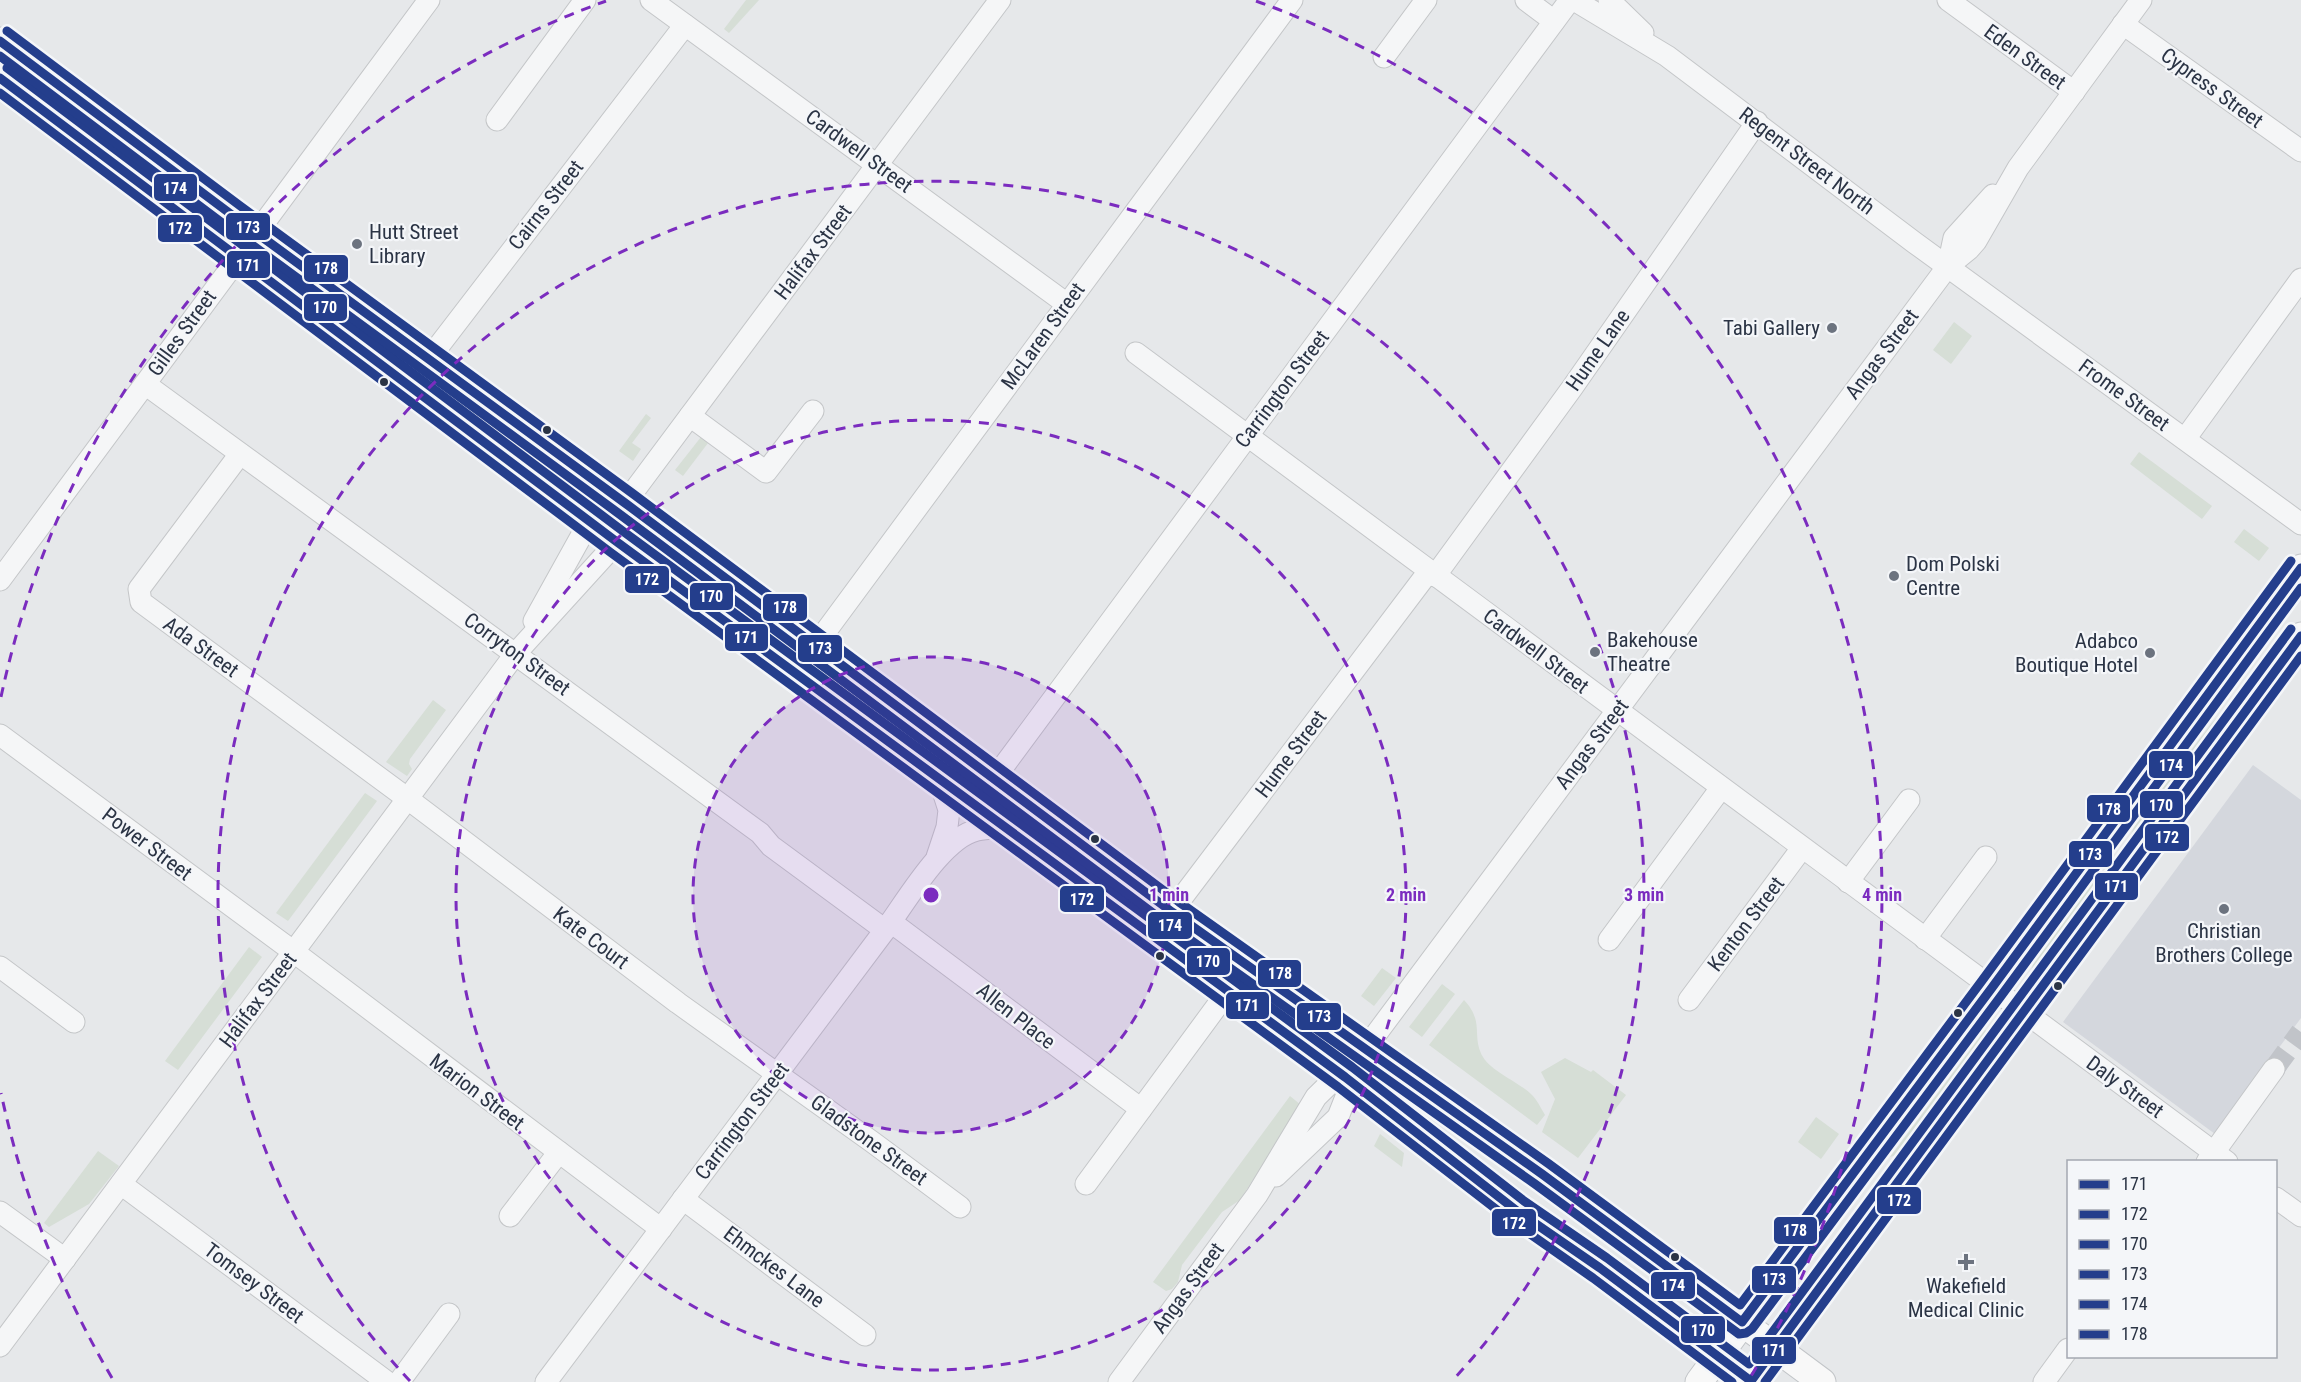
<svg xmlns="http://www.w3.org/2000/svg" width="2301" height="1382" font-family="'Roboto Condensed',sans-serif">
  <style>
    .built { fill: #d4d7dd }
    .green { fill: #d6ded6 }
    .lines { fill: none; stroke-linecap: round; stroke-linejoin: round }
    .minor-tunnel { stroke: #c1c4c9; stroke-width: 21; stroke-dasharray: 21 10; stroke-linecap: butt }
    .minor-casing { stroke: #c4c6c8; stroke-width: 23 }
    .major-casing { stroke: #c2c5c8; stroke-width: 29 }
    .minor { stroke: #f5f6f7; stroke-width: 21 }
    .major { stroke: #f8f8f8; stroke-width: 27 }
    .bus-1-casing { stroke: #f4f6f9; stroke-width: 14 }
    .bus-2-casing { stroke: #f4f6f9; stroke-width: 14 }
    .bus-3-casing { stroke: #f4f6f9; stroke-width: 14 }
    .bus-4-casing { stroke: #f4f6f9; stroke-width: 14 }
    .bus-5-casing { stroke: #f4f6f9; stroke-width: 14 }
    .bus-6-casing { stroke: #f4f6f9; stroke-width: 14 }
    .bus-1 { stroke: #243e8c; stroke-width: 9 }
    .bus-2 { stroke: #243e8c; stroke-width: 9 }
    .bus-3 { stroke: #243e8c; stroke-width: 9 }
    .bus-4 { stroke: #243e8c; stroke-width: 9 }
    .bus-5 { stroke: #243e8c; stroke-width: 9 }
    .bus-6 { stroke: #243e8c; stroke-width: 9 }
    .ring { fill: none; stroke: #7b2cbf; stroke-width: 3; stroke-dasharray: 10 8 }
    .poi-dot { fill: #6c737f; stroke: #f4f6f9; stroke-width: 2 }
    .bus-dot { fill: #2b3445; stroke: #f4f6f9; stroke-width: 2 }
    .labels { text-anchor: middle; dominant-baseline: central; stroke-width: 4.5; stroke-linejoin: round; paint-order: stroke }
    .street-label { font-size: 21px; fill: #2b3445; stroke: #f4f6f9 }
    .poi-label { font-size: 21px; fill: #2b3445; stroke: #f4f6f9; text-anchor: start }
    .centre { fill: #7b2cbf; stroke: #f4f6f9; stroke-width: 3 }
    .ring-label { font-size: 18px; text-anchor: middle; font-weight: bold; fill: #7b2cbf; stroke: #f4f6f9; stroke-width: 4.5; stroke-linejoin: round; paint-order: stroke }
    .line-badge { stroke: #f4f6f9; stroke-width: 2 }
    .badge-label { font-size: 16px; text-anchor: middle; font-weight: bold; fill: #fff }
  </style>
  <rect width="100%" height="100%" fill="#e6e8ea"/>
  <!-- built -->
  <polygon class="built" points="2253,765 2301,800 2301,1018 2215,1134 2063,1022"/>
  <!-- green -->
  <g class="green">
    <polygon points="746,0 759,0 729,33 724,29"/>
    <polygon points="1954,322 1972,336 1951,364 1933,350"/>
    <polygon points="646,414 651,418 632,443 641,449 633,461 619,451"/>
    <polygon points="701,437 708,443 683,476 675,470"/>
    <polygon points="2139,452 2212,506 2202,519 2130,464"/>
    <polygon points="2244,529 2269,548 2259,561 2234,542"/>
    <polygon points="2242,690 2247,694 2131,844 2128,841 2135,825 2211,724"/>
    <polygon points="433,700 446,710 410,759 409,764 412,769 407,776 386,762"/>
    <polygon points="968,776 1001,800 993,810 961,786"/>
    <polygon points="365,793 377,801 288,921 276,913"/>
    <polygon points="2104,872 2109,875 2035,974 2031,971 2034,961 2095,878"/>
    <polygon points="249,947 262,957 178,1070 165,1061"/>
    <polygon points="1382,968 1396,978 1374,1006 1361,996"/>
    <polygon points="1442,984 1455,994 1422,1037 1409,1027"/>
    <path d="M1464 1000C1485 1022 1471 1036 1483 1057 1492 1072 1519 1082 1532 1095 1537 1100 1541 1108 1545 1115L1537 1125 1429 1045Z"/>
    <polygon points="1985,1030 1991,1034 1903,1153 1890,1157"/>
    <polygon points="1565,1058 1591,1072 1593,1070 1626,1095 1578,1158 1542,1132 1555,1099 1541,1072"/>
    <polygon points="1290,1096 1301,1105 1240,1200 1222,1212 1182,1265 1178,1282 1172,1289 1166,1291 1153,1282"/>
    <polygon points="1816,1117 1839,1134 1821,1159 1798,1142"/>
    <polygon points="1380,1134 1404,1153 1402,1167 1374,1146"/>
    <polygon points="98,1151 119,1166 89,1204 49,1227 44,1223"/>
  </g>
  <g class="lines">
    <!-- minor-tunnel -->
    <polyline class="minor-tunnel" points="2274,1069 2301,1032"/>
    <!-- minor casing -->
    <g class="minor-casing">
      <g id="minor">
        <polyline points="651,0 1067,304"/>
        <polyline points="1526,0 1554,21"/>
        <polyline points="1574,0 1667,56 1915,243 2301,524"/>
        <polyline points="1609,0 1643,33"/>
        <polyline points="1948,0 2074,92"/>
        <polyline points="2123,24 2301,151"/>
        <polyline points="1384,57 1426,0"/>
        <polyline points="497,120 585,0"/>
        <polyline points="1948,266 1954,238 1993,195"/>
        <polyline points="1136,353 2227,1162"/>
        <polyline points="145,384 760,833 771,846 885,930"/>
        <polyline points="408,386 685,25"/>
        <polyline points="690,416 766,472 813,411"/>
        <polyline points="2185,439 2301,279"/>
        <polyline points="240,454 139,589 141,602 408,799 678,1003 871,1141 960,1207"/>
        <polyline points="1435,576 1572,388 1757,122"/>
        <polyline points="0,580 429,0"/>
        <polyline points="534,621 589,522 625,503 1000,0"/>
        <polyline points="795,673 1292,0"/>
        <polyline points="0,735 294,952 661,1229"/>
        <polyline points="994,779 1570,0"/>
        <polyline points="937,857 947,827 949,810 939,779"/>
        <polyline points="1848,882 1909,800"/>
        <polyline points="891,922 1141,1109"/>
        <polyline points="1153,936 1429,571"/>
        <polyline points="1925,939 1986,857"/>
        <polyline points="1609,940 1721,788"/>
        <polyline points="0,967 74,1022"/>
        <polyline points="1689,1000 1802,848"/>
        <polyline points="2207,1162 2274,1069"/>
        <polyline points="1276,1176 1338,1117 1357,1069"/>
        <polyline points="121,1184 387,1382"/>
        <polyline points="1086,1184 1228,991"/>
        <polyline points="2276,1198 2301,1216"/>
        <polyline points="683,1199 865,1335"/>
        <polyline points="0,1212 65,1259"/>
        <polyline points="510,1216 559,1152"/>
        <polyline points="0,1346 516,653 617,542 625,503"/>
        <polyline points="399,1382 449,1314"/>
        <path d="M546 1382 885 930C906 902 942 838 977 830 986 828 996 828 1005 827"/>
        <polyline points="1119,1382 1257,1195 1316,1097 1365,1049 1948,266 1969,249 1976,241 2018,168 2141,0"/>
        <polyline points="2044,1382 2068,1349"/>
      </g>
    </g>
    <!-- major casing -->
    <g class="major-casing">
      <g id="major">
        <polyline points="0,41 232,215 625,503 1172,912 1542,1174 1822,1382"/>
        <polyline points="0,78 617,542 1345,1077 1517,1211 1600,1268 1752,1382"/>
        <polyline points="1699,1382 2301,568"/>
        <polyline points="1750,1382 2301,636"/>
      </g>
    </g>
    <!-- minor -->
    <use href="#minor" class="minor"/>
    <!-- major -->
    <use href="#major" class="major"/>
    <!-- bus-1 casing -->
    <g class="bus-1-casing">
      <polyline id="bus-1" points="0,78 617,542 1345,1077 1517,1211 1600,1268 1751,1381 2301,636"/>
    </g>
    <!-- bus-2 casing -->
    <g class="bus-2-casing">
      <g id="bus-2">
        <polyline points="0,93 610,552 1338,1087 1510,1220 1593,1278 1732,1382"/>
        <polyline points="1765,1382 2301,656"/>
      </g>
    </g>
    <!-- bus-3 casing -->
    <g class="bus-3-casing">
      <polyline id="bus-3" points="7,68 624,532 1352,1067 1524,1201 1607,1258 1749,1364 2291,629"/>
    </g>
    <!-- bus-4 casing -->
    <g class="bus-4-casing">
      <polyline id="bus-4" points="0,41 232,215 625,503 1172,912 1542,1174 1742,1322 1991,989 2301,568"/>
    </g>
    <!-- bus-5 casing -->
    <g class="bus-5-casing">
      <polyline id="bus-5" points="0,56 225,225 618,513 1165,922 1535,1184 1739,1334 1746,1333 1752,1329 2001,996 2301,588"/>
    </g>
    <!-- bus-6 casing -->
    <g class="bus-6-casing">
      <polyline id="bus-6" points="7,31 239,205 632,493 1179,902 1549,1164 1740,1305 1981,982 2291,561"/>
    </g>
    <!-- bus-1 -->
    <use href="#bus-1" class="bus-1"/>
    <!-- bus-2 -->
    <use href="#bus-2" class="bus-2"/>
    <!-- bus-3 -->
    <use href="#bus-3" class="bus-3"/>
    <!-- bus-4 -->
    <use href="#bus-4" class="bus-4"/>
    <!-- bus-5 -->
    <use href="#bus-5" class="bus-5"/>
    <!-- bus-6 -->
    <use href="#bus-6" class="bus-6"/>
  </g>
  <!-- distance rings -->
  <circle cx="931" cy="895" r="238" fill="#7b2cbf" fill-opacity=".12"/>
  <g class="ring">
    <circle cx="931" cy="895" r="238"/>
    <circle cx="931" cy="895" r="475"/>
    <path d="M410 1381A713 713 0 1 1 1452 1381"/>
    <path d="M112 1378A951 951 0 0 1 1 1093M1 697A951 951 0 0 1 606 1M1256 1A951 951 0 0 1 1750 1378"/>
  </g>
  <!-- markers -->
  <g class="poi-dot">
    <circle cx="357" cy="244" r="6"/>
    <circle cx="1832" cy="328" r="6"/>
    <circle cx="1894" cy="576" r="6"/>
    <circle cx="1595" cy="652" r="6"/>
    <circle cx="2150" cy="653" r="6"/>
    <circle cx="2224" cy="909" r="6"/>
    <path d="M1963 1253h6v6h6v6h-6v6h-6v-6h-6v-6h6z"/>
  </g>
  <g class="bus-dot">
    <circle cx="384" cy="382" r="5"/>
    <circle cx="547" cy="430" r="5"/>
    <circle cx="1095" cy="839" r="5"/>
    <circle cx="1160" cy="956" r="5"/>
    <circle cx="2058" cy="986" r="5"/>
    <circle cx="1958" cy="1013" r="5"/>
    <circle cx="1675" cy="1257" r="5"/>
  </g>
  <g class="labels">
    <!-- street labels -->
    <g class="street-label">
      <text transform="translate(2025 57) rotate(36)">Eden Street</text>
      <text transform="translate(2212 88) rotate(36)">Cypress Street</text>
      <text transform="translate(859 151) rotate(36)">Cardwell Street</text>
      <text transform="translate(1807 161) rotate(37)">Regent Street North</text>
      <text transform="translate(546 205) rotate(-52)">Cairns Street</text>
      <text transform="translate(813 252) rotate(-53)">Halifax Street</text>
      <text transform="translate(182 333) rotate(-54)">Gilles Street</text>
      <text transform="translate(1043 336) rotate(-54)">McLaren Street</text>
      <text transform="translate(1598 350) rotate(-55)">Hume Lane</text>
      <text transform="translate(1882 354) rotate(-53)">Angas Street</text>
      <text transform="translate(1282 389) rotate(-53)">Carrington Street</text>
      <text transform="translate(2124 395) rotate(36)">Frome Street</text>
      <text transform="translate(201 647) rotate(36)">Ada Street</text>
      <text transform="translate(1536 651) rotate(37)">Cardwell Street</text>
      <text transform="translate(517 654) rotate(36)">Corryton Street</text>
      <text transform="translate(1592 744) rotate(-53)">Angas Street</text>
      <text transform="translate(1291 754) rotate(-53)">Hume Street</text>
      <text transform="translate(147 844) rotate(37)">Power Street</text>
      <text transform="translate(1746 924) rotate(-53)">Kenton Street</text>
      <text transform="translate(591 938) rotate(37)">Kate Court</text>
      <text transform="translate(258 1000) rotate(-53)">Halifax Street</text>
      <text transform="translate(1016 1016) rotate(38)">Allen Place</text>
      <text transform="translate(2125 1087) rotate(36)">Daly Street</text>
      <text transform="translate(477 1092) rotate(37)">Marion Street</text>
      <text transform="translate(742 1121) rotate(-53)">Carrington Street</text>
      <text transform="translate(869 1140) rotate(36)">Gladstone Street</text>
      <text transform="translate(774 1267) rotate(37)">Ehmckes Lane</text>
      <text transform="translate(254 1283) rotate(37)">Tomsey Street</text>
      <text transform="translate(1188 1288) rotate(-54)">Angas Street</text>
    </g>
    <!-- poi labels -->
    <g class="poi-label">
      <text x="369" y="232">Hutt Street<tspan x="369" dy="24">Library</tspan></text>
      <text x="1820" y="328" text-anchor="end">Tabi Gallery</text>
      <text x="1906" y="564">Dom Polski<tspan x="1906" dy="24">Centre</tspan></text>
      <text x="1607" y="640">Bakehouse<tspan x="1607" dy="24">Theatre</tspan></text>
      <text x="2138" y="641" text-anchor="end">Adabco<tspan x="2138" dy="24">Boutique Hotel</tspan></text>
      <text x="2224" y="931" text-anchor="middle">Christian<tspan x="2224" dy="24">Brothers College</tspan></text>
      <text x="1966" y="1286" text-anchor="middle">Wakefield<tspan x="1966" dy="24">Medical Clinic</tspan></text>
    </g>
  </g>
  <circle cx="931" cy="895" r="9" class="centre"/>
  <g class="ring-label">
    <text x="1169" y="901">1 min</text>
    <text x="1406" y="901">2 min</text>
    <text x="1644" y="901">3 min</text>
    <text x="1882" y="901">4 min</text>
  </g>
  <g class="line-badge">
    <rect x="153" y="173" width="45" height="29" rx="6" fill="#243e8c"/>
    <rect x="225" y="212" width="46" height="29" rx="6" fill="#243e8c"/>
    <rect x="157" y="214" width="46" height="29" rx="6" fill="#243e8c"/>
    <rect x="226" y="250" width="45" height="29" rx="6" fill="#243e8c"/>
    <rect x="303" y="254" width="46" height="29" rx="6" fill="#243e8c"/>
    <rect x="303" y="293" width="45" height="29" rx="6" fill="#243e8c"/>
    <rect x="624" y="565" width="46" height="29" rx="6" fill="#243e8c"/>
    <rect x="689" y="582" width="45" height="29" rx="6" fill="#243e8c"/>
    <rect x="762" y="593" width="46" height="29" rx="6" fill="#243e8c"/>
    <rect x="724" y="623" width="45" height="29" rx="6" fill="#243e8c"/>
    <rect x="797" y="634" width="46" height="29" rx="6" fill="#243e8c"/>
    <rect x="2148" y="750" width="46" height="29" rx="6" fill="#243e8c"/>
    <rect x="2139" y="790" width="45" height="29" rx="6" fill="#243e8c"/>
    <rect x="2086" y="794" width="45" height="29" rx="6" fill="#243e8c"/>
    <rect x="2144" y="823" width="46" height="29" rx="6" fill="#243e8c"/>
    <rect x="2068" y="840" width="45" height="28" rx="6" fill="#243e8c"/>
    <rect x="2094" y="872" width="45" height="29" rx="6" fill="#243e8c"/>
    <rect x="1059" y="885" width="46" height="28" rx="6" fill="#243e8c"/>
    <rect x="1147" y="911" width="46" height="29" rx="6" fill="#243e8c"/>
    <rect x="1186" y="947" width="45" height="29" rx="6" fill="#243e8c"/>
    <rect x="1257" y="959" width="45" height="29" rx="6" fill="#243e8c"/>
    <rect x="1225" y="991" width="45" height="29" rx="6" fill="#243e8c"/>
    <rect x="1296" y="1002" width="46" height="29" rx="6" fill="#243e8c"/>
    <rect x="1876" y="1186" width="46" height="29" rx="6" fill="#243e8c"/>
    <rect x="1491" y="1208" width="46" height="29" rx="6" fill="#243e8c"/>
    <rect x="1773" y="1216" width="45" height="29" rx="6" fill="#243e8c"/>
    <rect x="1751" y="1265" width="46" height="29" rx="6" fill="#243e8c"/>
    <rect x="1650" y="1271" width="46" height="29" rx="6" fill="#243e8c"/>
    <rect x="1680" y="1315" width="46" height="29" rx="6" fill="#243e8c"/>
    <rect x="1751" y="1336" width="46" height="29" rx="6" fill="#243e8c"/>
  </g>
  <g class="badge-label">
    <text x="175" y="194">174</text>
    <text x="248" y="233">173</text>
    <text x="180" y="234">172</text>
    <text x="248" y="271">171</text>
    <text x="326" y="274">178</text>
    <text x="325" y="313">170</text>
    <text x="647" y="585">172</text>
    <text x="711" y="602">170</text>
    <text x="785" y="613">178</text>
    <text x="746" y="643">171</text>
    <text x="820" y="654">173</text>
    <text x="2171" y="771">174</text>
    <text x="2161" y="811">170</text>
    <text x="2109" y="815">178</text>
    <text x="2167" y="843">172</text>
    <text x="2090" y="860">173</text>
    <text x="2116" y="892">171</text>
    <text x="1082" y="905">172</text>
    <text x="1170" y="931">174</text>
    <text x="1208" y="967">170</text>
    <text x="1280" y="979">178</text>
    <text x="1247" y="1011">171</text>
    <text x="1319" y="1022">173</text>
    <text x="1899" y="1206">172</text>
    <text x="1514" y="1229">172</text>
    <text x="1795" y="1236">178</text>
    <text x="1774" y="1285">173</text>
    <text x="1673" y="1291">174</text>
    <text x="1703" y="1336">170</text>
    <text x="1774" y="1356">171</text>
  </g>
  <!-- legend -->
  <rect x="2067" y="1160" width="210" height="198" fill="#f4f6f9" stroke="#a4a8b1" stroke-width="1.5"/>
  <rect x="2079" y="1180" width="30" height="9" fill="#243e8c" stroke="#a4a8b1" stroke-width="1.5"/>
  <text x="2121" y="1190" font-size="18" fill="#2b3445">171</text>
  <rect x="2079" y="1210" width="30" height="9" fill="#243e8c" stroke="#a4a8b1" stroke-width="1.5"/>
  <text x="2121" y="1220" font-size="18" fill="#2b3445">172</text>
  <rect x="2079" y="1240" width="30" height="9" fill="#243e8c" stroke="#a4a8b1" stroke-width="1.5"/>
  <text x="2121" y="1250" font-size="18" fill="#2b3445">170</text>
  <rect x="2079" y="1270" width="30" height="9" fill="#243e8c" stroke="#a4a8b1" stroke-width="1.5"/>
  <text x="2121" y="1280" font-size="18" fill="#2b3445">173</text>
  <rect x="2079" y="1300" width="30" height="9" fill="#243e8c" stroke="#a4a8b1" stroke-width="1.5"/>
  <text x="2121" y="1310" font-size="18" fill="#2b3445">174</text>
  <rect x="2079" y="1330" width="30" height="9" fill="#243e8c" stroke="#a4a8b1" stroke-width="1.5"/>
  <text x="2121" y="1340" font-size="18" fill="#2b3445">178</text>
</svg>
